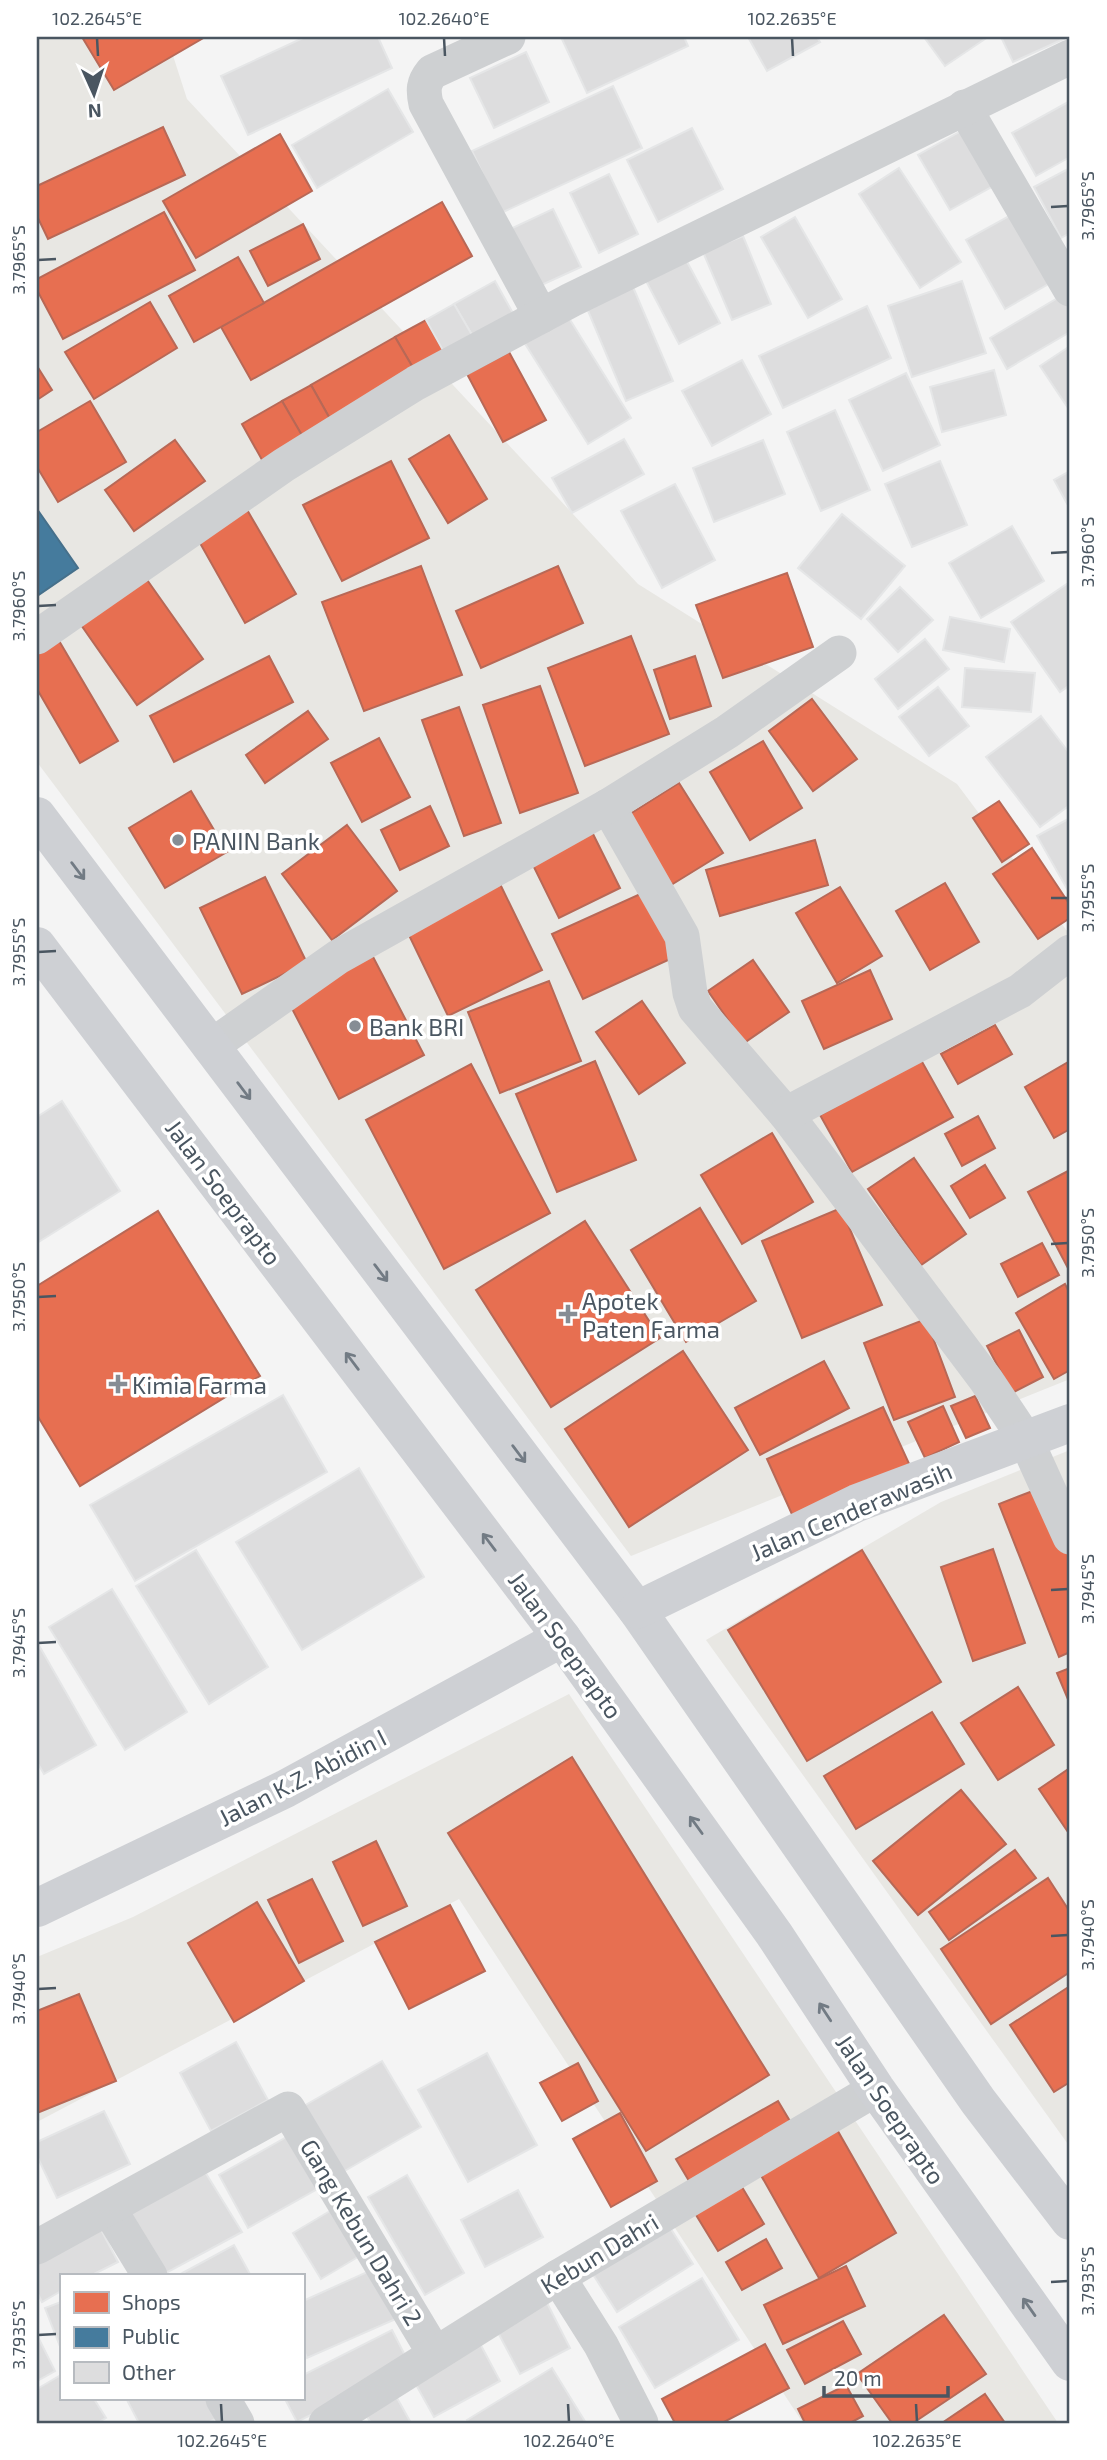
<svg xmlns="http://www.w3.org/2000/svg" width="1107" height="2460" font-family="'Exo 2',sans-serif">
  <style>
    .commercial { fill: #e8e7e3 }
    .shops { fill: #e76f51; stroke: #b86856; stroke-width: 2 }
    .public { fill: #457b9d; stroke: #46708b; stroke-width: 2 }
    .building { fill: #ddddde; stroke: #e5e6e7; stroke-width: 2 }
    .lines { fill: none; stroke-linecap: round; stroke-linejoin: round }
    .street { stroke: #ced0d2; stroke-width: 35 }
    .secondary { stroke: #ced0d4; stroke-width: 38 }
    .oneway { stroke: #727b84 }
    .ticks { fill: none; stroke: #4a5661; stroke-width: 2.5 }
    .poi-dot { fill: #868d94; stroke: #fff; stroke-width: 2.5 }
    .labels { text-anchor: middle; dominant-baseline: central; stroke-width: 7; stroke-linejoin: round; paint-order: stroke }
    .poi-label { font-size: 24px; fill: #4a5661; stroke: #fff; text-anchor: start }
    .street-label { font-size: 24px; fill: #4a5661; stroke: #fff }
    .neatline { fill: none; stroke: #4a5661; stroke-width: 2.5 }
    .ticks-label { font-size: 18px; text-anchor: middle; fill: #4a5661 }
  </style>
  <rect width="100%" height="100%" fill="#f4f4f4"/>
  <!-- commercial -->
  <g class="commercial">
    <polygon points="37,37 167,37 187,99 638,584 957,784 1070,935 1070,1379 631,1556 37,762"/>
    <polygon points="1070,1450 1070,2147 706,1640 941,1502"/>
    <polygon points="569,1694 1058,2423 803,2423 459,1899 37,2122 37,1957 133,1917"/>
  </g>
  <!-- shops -->
  <g class="shops">
    <polygon points="82,37 205,37 114,90"/>
    <polygon points="163,127 185,175 48,239 37,216 37,186"/>
    <polygon points="280,134 312,191 196,258 163,201"/>
    <polygon points="442,202 472,256 251,380 221,327"/>
    <polygon points="164,212 195,270 63,339 37,290 37,279"/>
    <polygon points="303,224 320,259 268,286 250,251"/>
    <polygon points="238,257 264,303 194,342 169,296"/>
    <polygon points="150,302 177,348 94,399 65,352"/>
    <polygon points="426,320 449,361 419,378 395,337"/>
    <polygon points="395,337 419,378 334,426 311,385"/>
    <polygon points="509,352 546,420 503,442 467,374"/>
    <polygon points="37,366 52,390 37,400"/>
    <polygon points="311,385 334,426 307,444 282,401"/>
    <polygon points="90,401 126,462 58,502 37,467 37,432"/>
    <polygon points="282,401 307,444 266,467 242,424"/>
    <polygon points="449,435 487,499 448,523 409,459"/>
    <polygon points="175,440 205,481 134,531 105,490"/>
    <polygon points="391,461 429,538 342,581 303,505"/>
    <polygon points="246,508 296,594 245,623 196,536"/>
    <polygon points="421,566 462,675 364,711 322,602"/>
    <polygon points="558,566 583,623 481,668 456,611"/>
    <polygon points="787,573 813,647 723,678 696,605"/>
    <polygon points="145,577 203,659 137,705 79,622"/>
    <polygon points="55,634 118,741 80,763 37,689 37,645"/>
    <polygon points="631,636 669,734 585,766 548,668"/>
    <polygon points="269,656 293,702 174,762 150,716"/>
    <polygon points="695,656 711,706 670,719 654,670"/>
    <polygon points="540,686 578,793 520,813 483,705"/>
    <polygon points="812,699 857,759 813,791 769,731"/>
    <polygon points="459,707 501,823 464,836 422,720"/>
    <polygon points="308,711 328,739 265,783 246,755"/>
    <polygon points="379,738 410,797 362,822 331,763"/>
    <polygon points="763,741 802,808 750,840 710,772"/>
    <polygon points="679,783 723,853 663,890 619,821"/>
    <polygon points="191,791 227,852 165,888 129,828"/>
    <polygon points="999,801 1029,844 1002,862 973,818"/>
    <polygon points="430,806 449,846 400,870 381,830"/>
    <polygon points="347,825 397,891 332,940 282,874"/>
    <polygon points="591,830 620,888 559,918 530,859"/>
    <polygon points="815,840 828,885 720,916 706,870"/>
    <polygon points="1032,848 1070,905 1070,918 1038,939 993,874"/>
    <polygon points="265,877 307,963 242,994 200,908"/>
    <polygon points="945,883 979,942 930,970 896,911"/>
    <polygon points="500,884 542,970 448,1016 406,929"/>
    <polygon points="840,887 882,956 837,983 796,913"/>
    <polygon points="649,890 679,955 583,999 552,934"/>
    <polygon points="371,953 424,1055 339,1099 286,997"/>
    <polygon points="753,960 789,1012 744,1043 708,991"/>
    <polygon points="870,970 892,1019 824,1049 802,1001"/>
    <polygon points="549,981 581,1061 500,1093 468,1012"/>
    <polygon points="642,1001 685,1063 639,1094 596,1032"/>
    <polygon points="995,1025 1012,1054 958,1084 941,1054"/>
    <polygon points="921,1060 953,1117 852,1172 820,1115"/>
    <polygon points="595,1061 636,1160 557,1192 516,1094"/>
    <polygon points="1070,1061 1070,1129 1054,1138 1025,1087"/>
    <polygon points="471,1064 550,1213 444,1269 366,1120"/>
    <polygon points="978,1116 995,1148 962,1166 945,1134"/>
    <polygon points="772,1133 813,1202 742,1244 701,1175"/>
    <polygon points="914,1158 966,1234 921,1265 868,1189"/>
    <polygon points="985,1165 1005,1198 970,1218 951,1186"/>
    <polygon points="1070,1170 1070,1272 1028,1192"/>
    <polygon points="700,1208 756,1301 686,1342 631,1250"/>
    <polygon points="841,1208 882,1305 802,1338 762,1241"/>
    <polygon points="158,1211 260,1376 80,1486 37,1415 37,1286"/>
    <polygon points="585,1221 660,1338 551,1407 476,1290"/>
    <polygon points="1042,1243 1059,1275 1018,1297 1001,1264"/>
    <polygon points="1065,1284 1070,1294 1070,1370 1054,1379 1016,1313"/>
    <polygon points="926,1319 955,1397 894,1420 864,1343"/>
    <polygon points="1019,1330 1043,1377 1012,1393 987,1346"/>
    <polygon points="683,1351 748,1450 629,1527 565,1429"/>
    <polygon points="824,1361 849,1408 760,1455 735,1408"/>
    <polygon points="975,1396 990,1428 966,1438 951,1406"/>
    <polygon points="943,1406 959,1442 925,1458 908,1422"/>
    <polygon points="883,1407 911,1468 795,1521 767,1459"/>
    <polygon points="1043,1487 1070,1556 1070,1652 1059,1657 999,1504"/>
    <polygon points="993,1549 1025,1643 973,1661 941,1567"/>
    <polygon points="862,1550 941,1682 807,1761 728,1630"/>
    <polygon points="1070,1668 1070,1704 1057,1673"/>
    <polygon points="1018,1687 1054,1745 998,1780 961,1723"/>
    <polygon points="932,1712 964,1764 856,1829 824,1776"/>
    <polygon points="572,1757 769,2075 646,2151 448,1833"/>
    <polygon points="1070,1768 1070,1835 1039,1789"/>
    <polygon points="961,1790 1006,1844 918,1915 873,1861"/>
    <polygon points="376,1841 407,1906 363,1926 333,1862"/>
    <polygon points="1015,1850 1036,1878 949,1940 929,1912"/>
    <polygon points="1048,1878 1070,1912 1070,1972 991,2024 941,1949"/>
    <polygon points="312,1879 343,1941 299,1963 268,1900"/>
    <polygon points="257,1902 304,1981 234,2022 188,1943"/>
    <polygon points="450,1905 485,1971 409,2009 375,1942"/>
    <polygon points="1070,1986 1070,2082 1054,2092 1010,2025"/>
    <polygon points="79,1994 116,2081 37,2113 37,2011"/>
    <polygon points="578,2063 598,2101 562,2121 540,2083"/>
    <polygon points="778,2101 797,2133 695,2191 676,2159"/>
    <polygon points="620,2113 657,2181 611,2207 573,2139"/>
    <polygon points="835,2126 896,2233 819,2278 758,2170"/>
    <polygon points="736,2177 764,2224 718,2251 690,2205"/>
    <polygon points="766,2239 782,2268 742,2290 726,2262"/>
    <polygon points="846,2266 865,2306 783,2344 764,2305"/>
    <polygon points="944,2315 986,2374 913,2423 892,2423 857,2374"/>
    <polygon points="843,2321 861,2354 805,2384 787,2350"/>
    <polygon points="765,2344 789,2388 722,2423 675,2423 662,2399"/>
    <polygon points="846,2385 863,2416 850,2423 805,2423 798,2409"/>
    <polygon points="985,2394 1005,2423 942,2423"/>
  </g>
  <!-- public -->
  <polygon class="public" points="37,509 78,568 37,596"/>
  <!-- building -->
  <g class="building">
    <polygon points="305,37 378,37 392,68 248,135 221,76"/>
    <polygon points="561,37 684,37 688,46 587,93"/>
    <polygon points="748,37 817,37 820,42 767,71"/>
    <polygon points="924,37 984,37 985,39 945,66"/>
    <polygon points="1001,37 1068,37 1013,62"/>
    <polygon points="526,52 549,102 494,128 470,78"/>
    <polygon points="613,86 642,148 501,213 472,151"/>
    <polygon points="388,89 413,132 317,188 292,145"/>
    <polygon points="1070,101 1070,157 1036,176 1012,133"/>
    <polygon points="692,128 723,189 658,222 627,160"/>
    <polygon points="963,130 995,185 950,210 918,155"/>
    <polygon points="899,168 961,262 920,288 859,194"/>
    <polygon points="1070,168 1070,233 1061,238 1034,187"/>
    <polygon points="609,174 638,234 599,253 570,193"/>
    <polygon points="553,209 581,267 533,289 506,231"/>
    <polygon points="1022,209 1061,277 1005,309 966,240"/>
    <polygon points="795,217 842,299 808,318 761,237"/>
    <polygon points="743,236 771,304 732,320 703,252"/>
    <polygon points="685,258 720,323 679,344 645,279"/>
    <polygon points="495,281 519,324 479,347 454,304"/>
    <polygon points="962,281 986,353 912,377 888,306"/>
    <polygon points="633,287 673,381 626,401 586,306"/>
    <polygon points="1066,293 1070,299 1070,332 1007,369 990,338"/>
    <polygon points="454,304 479,347 449,361 426,320"/>
    <polygon points="867,306 891,358 783,408 759,356"/>
    <polygon points="567,315 631,418 588,444 524,342"/>
    <polygon points="1070,346 1070,411 1040,366"/>
    <polygon points="742,360 771,414 712,446 682,391"/>
    <polygon points="994,370 1006,415 942,432 930,387"/>
    <polygon points="906,373 940,445 883,471 849,400"/>
    <polygon points="835,410 870,490 821,511 787,432"/>
    <polygon points="624,439 644,474 572,513 552,478"/>
    <polygon points="763,440 785,494 714,522 693,468"/>
    <polygon points="940,461 967,525 912,547 885,484"/>
    <polygon points="1070,471 1070,509 1054,480"/>
    <polygon points="675,484 715,560 662,588 621,511"/>
    <polygon points="842,514 905,566 861,619 798,568"/>
    <polygon points="1012,526 1044,581 981,618 949,563"/>
    <polygon points="1068,583 1070,685 1060,692 1011,622"/>
    <polygon points="900,587 933,620 898,652 867,619"/>
    <polygon points="950,617 1010,629 1004,662 943,650"/>
    <polygon points="925,639 949,669 898,709 875,679"/>
    <polygon points="965,668 1035,673 1031,712 962,707"/>
    <polygon points="938,687 969,726 929,756 899,717"/>
    <polygon points="1041,716 1070,754 1070,805 1040,827 986,757"/>
    <polygon points="1070,818 1070,894 1037,836"/>
    <polygon points="62,1101 120,1191 37,1243 37,1117"/>
    <polygon points="283,1395 327,1472 135,1581 90,1505"/>
    <polygon points="359,1468 424,1577 302,1650 236,1542"/>
    <polygon points="196,1550 268,1667 209,1704 136,1586"/>
    <polygon points="112,1589 187,1712 125,1750 49,1627"/>
    <polygon points="37,1642 96,1745 44,1774 37,1762"/>
    <polygon points="236,2042 268,2100 211,2131 180,2073"/>
    <polygon points="487,2053 537,2145 468,2182 418,2090"/>
    <polygon points="382,2061 421,2127 341,2173 302,2107"/>
    <polygon points="104,2111 130,2164 57,2198 37,2156 37,2142"/>
    <polygon points="290,2135 319,2188 248,2228 219,2175"/>
    <polygon points="202,2167 242,2232 166,2273 129,2211"/>
    <polygon points="407,2175 464,2273 425,2295 368,2197"/>
    <polygon points="518,2190 543,2237 485,2267 461,2220"/>
    <polygon points="340,2205 368,2251 321,2279 293,2233"/>
    <polygon points="664,2218 693,2264 617,2312 587,2265"/>
    <polygon points="97,2222 118,2262 90,2276 61,2276 61,2291 42,2302 37,2292 37,2253"/>
    <polygon points="234,2245 251,2276 177,2276"/>
    <polygon points="376,2268 398,2318 307,2358 303,2348 303,2301"/>
    <polygon points="702,2278 739,2340 655,2388 619,2327"/>
    <polygon points="546,2301 570,2348 520,2374 495,2327"/>
    <polygon points="61,2302 61,2349 45,2308"/>
    <polygon points="392,2330 410,2365 297,2422 285,2399 303,2399 303,2375"/>
    <polygon points="37,2335 55,2371 37,2381"/>
    <polygon points="477,2338 500,2381 434,2417 410,2374"/>
    <polygon points="552,2368 586,2423 469,2423 467,2420"/>
    <polygon points="61,2375 61,2399 94,2399 106,2418 97,2423 37,2423 37,2389"/>
    <polygon points="397,2398 411,2423 371,2423 366,2415"/>
    <polygon points="213,2399 222,2416 207,2423 139,2423 127,2400"/>
  </g>
  <g class="lines">
    <!-- street -->
    <g class="street">
      <path d="M508 37 432 72C423 83 423 90 426 104L541 316"/>
      <polyline points="964,107 1070,289"/>
      <polyline points="37,637 284,465 416,383 571,300 1070,57"/>
      <polyline points="608,806 682,936 690,993 695,1008 786,1114 986,1380 1026,1440 1070,1537"/>
      <polyline points="210,1047 338,957 608,806 727,732 839,653"/>
      <polyline points="786,1114 1020,991 1070,952"/>
      <polyline points="109,2209 150,2276"/>
      <polyline points="37,2247 288,2109 435,2354"/>
      <polyline points="558,2277 601,2345 641,2423"/>
      <polyline points="223,2399 237,2423"/>
      <polyline points="326,2423 558,2277 876,2089"/>
    </g>
    <!-- secondary -->
    <g class="secondary">
      <polyline points="37,816 637,1610 978,2101 1070,2221"/>
      <polyline points="37,946 562,1638 774,1934 876,2089 1070,2362"/>
      <polyline points="637,1610 857,1503 1070,1423"/>
      <polyline points="37,1908 285,1789 562,1638"/>
    </g>
  </g>
  <!-- one-way arrows -->
  <defs><path id="oneway-shaft" d="M-6 0H5M1.5-3L5.5 0L1.5 3" fill="none" stroke-width="1.6" stroke-linecap="round" stroke-linejoin="round" transform="scale(1.75)"/></defs>
  <g class="oneway">
    <use href="#oneway-shaft" transform="translate(78 871) rotate(53)"/>
    <use href="#oneway-shaft" transform="translate(244 1091) rotate(53)"/>
    <use href="#oneway-shaft" transform="translate(381 1273) rotate(53)"/>
    <use href="#oneway-shaft" transform="translate(352 1361) rotate(-127)"/>
    <use href="#oneway-shaft" transform="translate(519 1454) rotate(53)"/>
    <use href="#oneway-shaft" transform="translate(489 1542) rotate(-127)"/>
    <use href="#oneway-shaft" transform="translate(696 1825) rotate(-126)"/>
    <use href="#oneway-shaft" transform="translate(825 2012) rotate(-123)"/>
    <use href="#oneway-shaft" transform="translate(1029 2307) rotate(-125)"/>
  </g>
  <!-- ticks -->
  <path class="ticks" d="M97 38 98 56M444 38 445 56M792 38 793 56M1051 207 1068 206M38 260 56 259M1051 553 1068 552M38 606 56 605M1051 898H1068M38 952 56 951M1051 1244 1068 1243M38 1297 56 1296M1051 1590 1068 1589M38 1643 56 1642M1051 1936 1068 1935M38 1989 56 1988M1051 2282 1068 2281M38 2335 56 2334M221 2404 222 2422M568 2404 569 2422M916 2404 917 2422"/>
  <!-- markers -->
  <g class="poi-dot">
    <circle cx="178" cy="840" r="7"/>
    <circle cx="355" cy="1026" r="7"/>
    <path d="M564.5 1303.5h7v7h7v7h-7v7h-7v-7h-7v-7h7z"/>
    <path d="M114.5 1373.5h7v7h7v7h-7v7h-7v-7h-7v-7h7z"/>
  </g>
  <g class="labels">
    <!-- poi labels -->
    <g class="poi-label">
      <text x="192" y="840">PANIN Bank</text>
      <text x="369" y="1026">Bank BRI</text>
      <text x="582" y="1300">Apotek<tspan x="582" dy="28">Paten Farma</tspan></text>
      <text x="132" y="1384">Kimia Farma</text>
    </g>
    <!-- street labels -->
    <g class="street-label">
      <text transform="translate(224 1192) rotate(53)">Jalan Soeprapto</text>
      <text transform="translate(851 1511) rotate(-23)">Jalan Cenderawasih</text>
      <text transform="translate(566 1645) rotate(54)">Jalan Soeprapto</text>
      <text transform="translate(302 1777) rotate(-27)">Jalan K.Z. Abidin I</text>
      <text transform="translate(891 2109) rotate(56)">Jalan Soeprapto</text>
      <text transform="translate(362 2232) rotate(59)">Gang Kebun Dahri 2</text>
      <text transform="translate(599 2253) rotate(-31)">Kebun Dahri</text>
    </g>
  </g>
  <!-- border -->
  <rect width="1107" height="2460" fill="none" stroke="#ffffff" stroke-width="77"/>
  <!-- legend -->
  <rect x="60" y="2274" width="245" height="126" fill="#ffffff" stroke="#b7bbc0" stroke-width="2"/>
  <rect x="74" y="2292" width="35" height="21" fill="#e76f51" stroke="#b7bbc0" stroke-width="2"/>
  <text x="122" y="2310" font-size="21" fill="#4a5661">Shops</text>
  <rect x="74" y="2327" width="35" height="21" fill="#457b9d" stroke="#b7bbc0" stroke-width="2"/>
  <text x="122" y="2344" font-size="21" fill="#4a5661">Public</text>
  <rect x="74" y="2362" width="35" height="21" fill="#ddddde" stroke="#b7bbc0" stroke-width="2"/>
  <text x="122" y="2380" font-size="21" fill="#4a5661">Other</text>
  <!-- north arrow -->
  <g transform="translate(94 94) rotate(177)" stroke="#ffffff" stroke-width="5" paint-order="stroke">
  <path d="M0-5L12 26L0 18L-12 26Z" fill="#4a5661"/>
  <text y="-10" font-size="19" font-weight="bold" text-anchor="middle" fill="#4a5661">N</text>
  </g>
  <!-- scale -->
  <path d="M824 2386v10h124v-10" fill="none" stroke="#4a5661" stroke-width="3.5"/>
  <text x="834" y="2386" font-size="21" fill="#4a5661" stroke="#ffffff" stroke-width="5" paint-order="stroke">20 m</text>
  <rect x="38" y="38" width="1030" height="2384" class="neatline"/>
  <g class="ticks-label">
    <text x="97" y="25">102.2645°E</text>
    <text x="444" y="25">102.2640°E</text>
    <text x="792" y="25">102.2635°E</text>
    <text transform="translate(1088 206) rotate(-90)" y="6">3.7965°S</text>
    <text transform="translate(19 260) rotate(-90)" y="6">3.7965°S</text>
    <text transform="translate(1088 552) rotate(-90)" y="6">3.7960°S</text>
    <text transform="translate(19 606) rotate(-90)" y="6">3.7960°S</text>
    <text transform="translate(1088 898) rotate(-90)" y="6">3.7955°S</text>
    <text transform="translate(19 952) rotate(-90)" y="6">3.7955°S</text>
    <text transform="translate(1088 1243) rotate(-90)" y="6">3.7950°S</text>
    <text transform="translate(19 1297) rotate(-90)" y="6">3.7950°S</text>
    <text transform="translate(1088 1589) rotate(-90)" y="6">3.7945°S</text>
    <text transform="translate(19 1643) rotate(-90)" y="6">3.7945°S</text>
    <text transform="translate(1088 1935) rotate(-90)" y="6">3.7940°S</text>
    <text transform="translate(19 1989) rotate(-90)" y="6">3.7940°S</text>
    <text transform="translate(1088 2281) rotate(-90)" y="6">3.7935°S</text>
    <text transform="translate(19 2335) rotate(-90)" y="6">3.7935°S</text>
    <text x="222" y="2447">102.2645°E</text>
    <text x="569" y="2447">102.2640°E</text>
    <text x="917" y="2447">102.2635°E</text>
  </g>
</svg>
